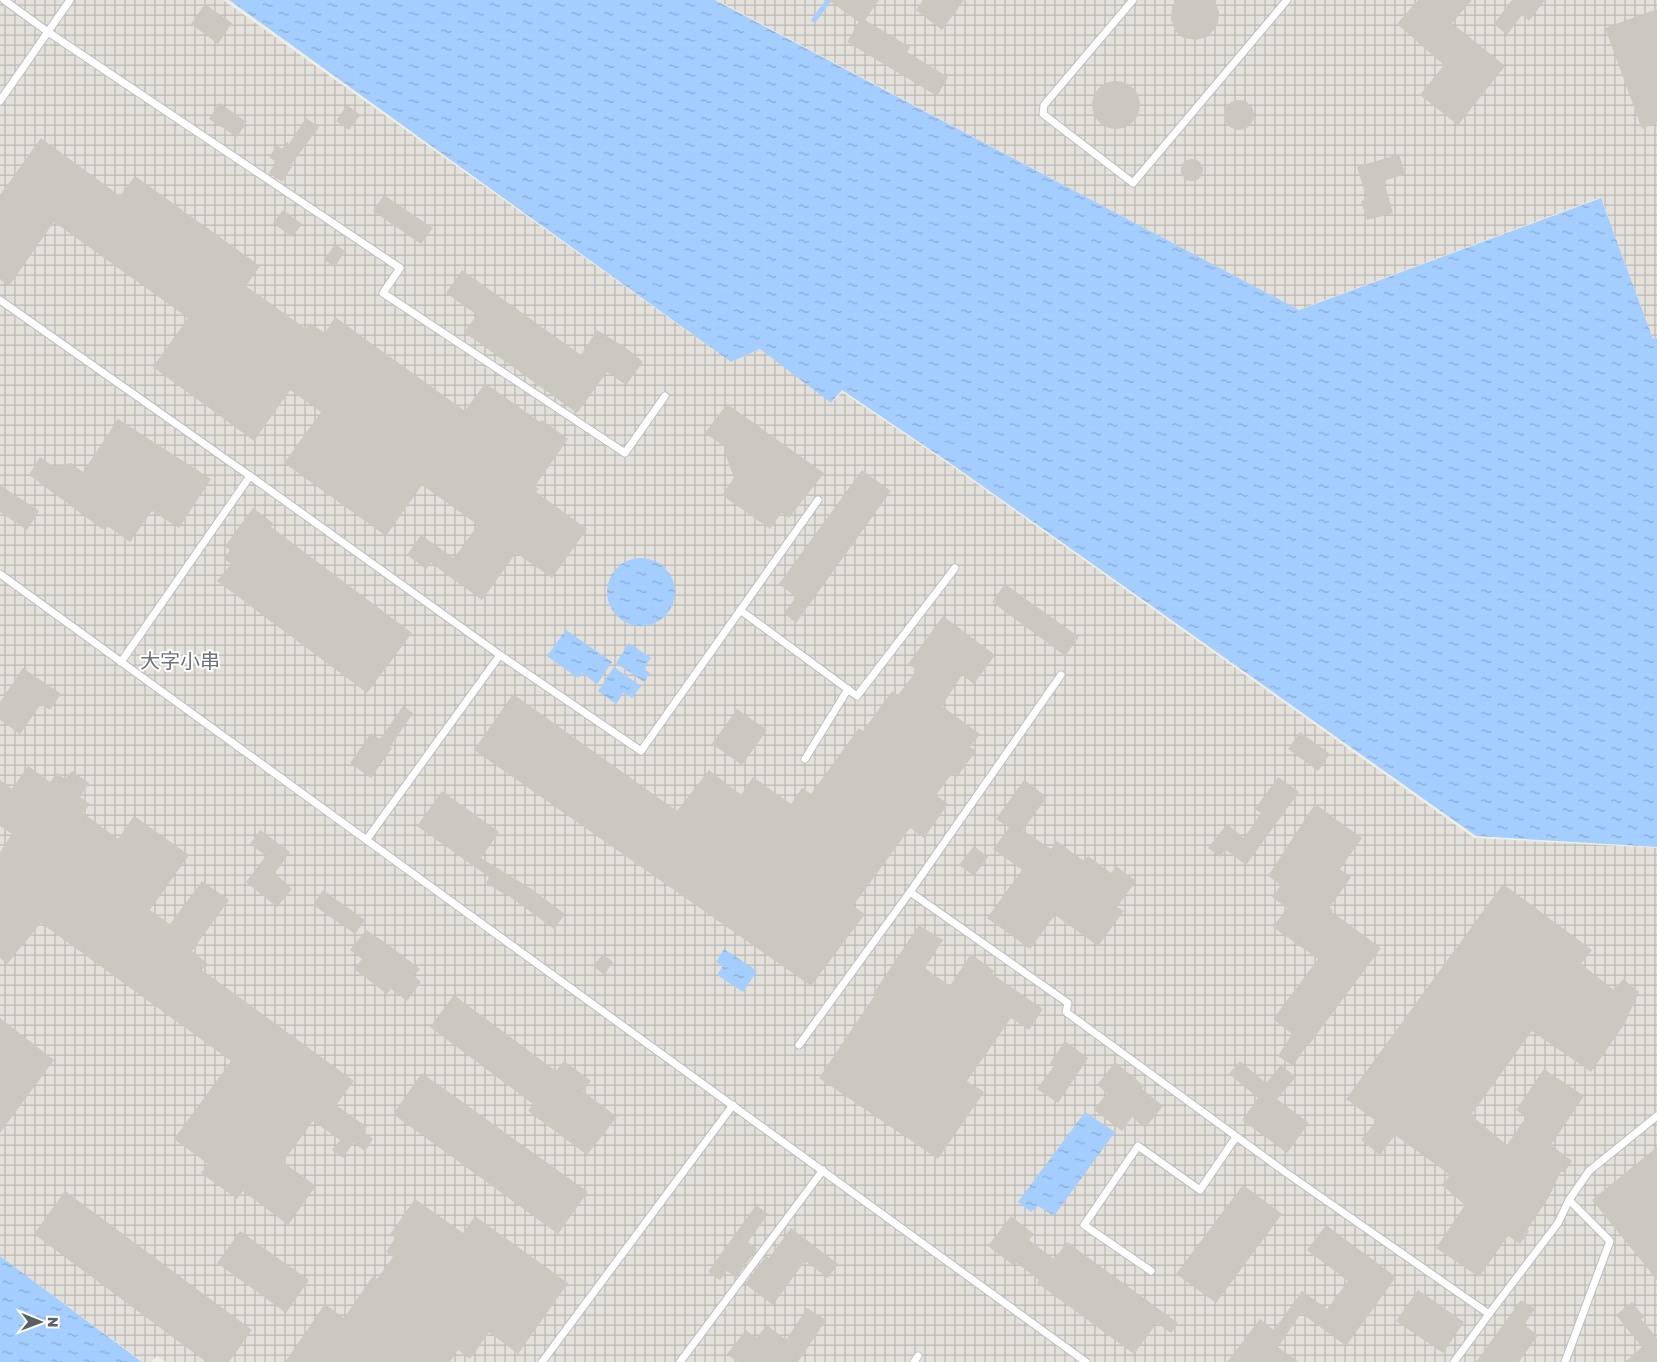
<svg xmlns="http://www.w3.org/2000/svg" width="1657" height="1362" font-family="'Golos Text','Noto Sans JP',sans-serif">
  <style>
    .industrial { fill: url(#industrial-grid) }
    .water { fill: url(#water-ripples) }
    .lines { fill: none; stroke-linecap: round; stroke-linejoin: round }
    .stream { stroke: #a3ceff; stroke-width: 5 }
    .building { fill: #cac8bf }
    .lane-casing { stroke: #bdbfc5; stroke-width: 9 }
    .lane { stroke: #fff; stroke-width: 7 }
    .labels { text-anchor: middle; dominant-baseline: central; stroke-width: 4; stroke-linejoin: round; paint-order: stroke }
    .quarter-label { font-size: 20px; fill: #6c7077; stroke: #fff }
  </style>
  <defs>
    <pattern id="industrial-grid" width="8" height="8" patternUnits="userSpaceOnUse" patternTransform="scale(1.25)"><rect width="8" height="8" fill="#e3e1da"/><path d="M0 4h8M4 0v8" fill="none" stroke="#bbbab4"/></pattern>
    <pattern id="water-ripples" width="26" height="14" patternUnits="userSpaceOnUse" patternTransform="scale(1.25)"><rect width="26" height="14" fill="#a3ceff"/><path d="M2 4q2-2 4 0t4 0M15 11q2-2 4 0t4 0" fill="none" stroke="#88aad2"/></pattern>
  </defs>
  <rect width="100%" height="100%" fill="#efeee2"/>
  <!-- industrial -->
  <g class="industrial">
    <polygon points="0,0 223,0 731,362 760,349 832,403 842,392 949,464 1474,838 1657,848 1657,1362 166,1362 157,1356 151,1362 143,1362 0,1256"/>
    <polygon points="717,0 1657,0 1657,338 1653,339 1601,197 1298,310"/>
  </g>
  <!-- water -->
  <g class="water">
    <polygon points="229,0 715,0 1299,310 1601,198 1653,339 1657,338 1657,847 1476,836 950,463 842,390 831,403 760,349 731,362"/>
    <circle cx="641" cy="592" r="34"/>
    <polygon points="566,630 612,662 597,684 582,673 578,678 547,656"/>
    <polygon points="629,643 651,658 644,669 650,673 644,682 616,663"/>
    <polygon points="614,667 641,686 632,698 624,692 616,704 598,691"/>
    <polygon points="724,949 757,971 743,992 717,975 723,966 716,962"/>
    <polygon points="1085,1112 1115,1132 1054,1216 1038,1206 1031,1212 1018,1202"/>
    <polygon points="0,1256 142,1362 0,1362"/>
  </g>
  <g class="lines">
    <!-- stream -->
    <polyline class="stream" points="814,20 829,0"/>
  </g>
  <!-- building -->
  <g class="building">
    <polygon points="828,0 879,0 865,20 910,47 907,52 948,77 937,96 847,42 859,22"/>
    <polygon points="923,0 964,0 942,30 916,10"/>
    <polygon points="1175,0 1214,0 1219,12 1218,23 1215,29 1207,37 1196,40 1184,38 1179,35 1175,30 1171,20 1172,8"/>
    <polygon points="1418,0 1472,0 1452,23 1505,66 1458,125 1420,95 1444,65 1397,24"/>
    <polygon points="1512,0 1545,0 1529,21 1522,15 1507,35 1494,24"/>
    <polygon points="205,4 232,23 218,44 191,24"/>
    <polygon points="1657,9 1657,123 1642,129 1605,28"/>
    <circle cx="1116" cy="105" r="24"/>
    <circle cx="1239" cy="115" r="15"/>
    <polygon points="219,103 247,122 237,137 209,119"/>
    <polygon points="347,105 360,115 349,130 336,121"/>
    <polygon points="306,118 319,127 290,166 292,167 282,182 269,173 276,162 269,157 277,145 282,149 287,142 289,144"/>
    <polygon points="41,138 120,196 135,176 260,266 246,286 306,329 310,323 325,333 335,317 465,411 485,383 540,422 542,420 568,439 535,486 539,489 536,492 587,529 552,578 516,553 482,600 431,563 426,569 407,555 421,535 454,558 478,525 422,485 386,536 284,463 321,412 290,390 254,441 153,367 188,318 54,222 9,286 0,279 0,195"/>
    <polygon points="1399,154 1405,174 1384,181 1393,213 1367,220 1361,201 1367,199 1357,167"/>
    <circle cx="1192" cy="170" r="11"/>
    <polygon points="384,195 433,228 421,244 373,211"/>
    <polygon points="283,210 302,224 292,237 273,223"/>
    <polygon points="335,244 345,251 335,267 324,260"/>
    <polygon points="462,270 581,355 597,330 629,350 643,362 626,385 607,372 577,413 464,332 477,315 446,293"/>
    <polygon points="727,404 824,473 789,518 781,513 770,529 722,495 734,478 726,456 725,447 705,433"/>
    <polygon points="118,419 211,479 179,528 152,511 130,542 109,527 102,529 29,475 40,457 54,467 71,463 83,472"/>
    <polygon points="862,470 891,491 796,623 784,613 796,597 779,584"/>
    <polygon points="0,485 39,511 27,530 0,512"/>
    <polygon points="253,508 273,523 271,527 412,633 367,693 217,581 231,564 224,559 230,550 225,546"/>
    <polygon points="1005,584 1079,637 1065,656 992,602"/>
    <polygon points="943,616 995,655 974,684 962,675 942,706 980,734 970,747 976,751 957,777 952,774 936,795 948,804 924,838 910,828 853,906 865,914 811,986 474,750 513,694 677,811 709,770 741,795 753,777 791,804 802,788 811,794 859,728 863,731 892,691 898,695 917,670 908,664"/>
    <polygon points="23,668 61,694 50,710 41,704 20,734 0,720 0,702"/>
    <polygon points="403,706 413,713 390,747 392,748 371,778 350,763 371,733 380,739"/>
    <polygon points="737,709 767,730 742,765 712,744"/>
    <polygon points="1300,732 1330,754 1318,771 1288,749"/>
    <polygon points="28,766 50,782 57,773 65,779 72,771 89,783 80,797 90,804 83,813 118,839 134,816 189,855 150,910 170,924 202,881 229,900 192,951 207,963 202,970 354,1081 336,1105 367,1127 364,1132 373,1139 365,1151 353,1143 343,1158 332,1150 340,1140 313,1121 283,1162 316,1186 288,1225 243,1191 237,1199 201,1173 208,1164 174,1139 231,1061 41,923 7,964 0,958 0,852 12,834 0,826 0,780 12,789"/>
    <polygon points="1278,777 1299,792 1246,865 1226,850 1220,857 1208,848 1227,824 1244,838 1261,813 1255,809"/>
    <polygon points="1024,780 1047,797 1023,830 1051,849 1057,841 1084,861 1088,856 1111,873 1116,866 1136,881 1117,907 1124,911 1098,946 1055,915 1030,949 987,918 1022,870 993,849 1009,828 996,819"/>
    <polygon points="442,791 499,832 481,858 530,888 565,914 554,929 505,893 504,894 486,883 489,877 417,826"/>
    <polygon points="1315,804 1362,838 1340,869 1351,877 1330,907 1333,910 1332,912 1381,948 1308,1046 1307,1045 1293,1066 1278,1056 1292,1034 1273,1019 1318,959 1273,927 1287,908 1272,897 1281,885 1268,876"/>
    <polygon points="260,830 290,852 275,873 292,889 277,907 246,882 266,856 250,844"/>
    <polygon points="974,846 988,857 974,876 959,865"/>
    <polygon points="1503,884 1592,950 1581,964 1614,990 1623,979 1639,992 1625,1023 1591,1072 1532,1031 1471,1115 1507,1145 1526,1117 1516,1110 1544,1069 1584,1096 1551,1145 1572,1161 1564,1173 1561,1171 1549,1197 1527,1230 1529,1231 1520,1244 1508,1236 1479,1277 1436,1248 1465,1205 1442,1185 1450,1175 1395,1135 1380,1155 1361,1140 1376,1121 1346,1099"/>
    <polygon points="323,890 365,920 355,934 313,905"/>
    <polygon points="919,925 943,940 925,968 950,986 971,954 994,971 992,974 1043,1009 1029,1030 1011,1018 967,1081 984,1092 938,1159 819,1078 875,995 873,994"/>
    <polygon points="366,930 386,943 420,969 414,976 421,982 407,1001 391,989 387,994 354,969 362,959 350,950"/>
    <polygon points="603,954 613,962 604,975 593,966"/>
    <polygon points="454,995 556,1071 564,1061 591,1081 583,1091 617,1117 587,1155 528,1111 533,1104 430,1027"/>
    <polygon points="0,1018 54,1060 0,1133"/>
    <polygon points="1065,1041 1088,1058 1058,1103 1037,1089 1054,1066 1050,1063"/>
    <polygon points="1240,1061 1266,1083 1281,1065 1296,1077 1277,1099 1309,1123 1287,1153 1242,1120 1258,1098 1229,1074"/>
    <polygon points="1115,1062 1144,1086 1142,1089 1163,1106 1145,1128 1132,1117 1122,1131 1094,1110 1107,1093 1097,1085"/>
    <polygon points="422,1073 588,1192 558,1234 393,1114"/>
    <polygon points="1657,1147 1657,1280 1592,1200"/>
    <polygon points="1243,1185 1282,1214 1216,1303 1176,1274"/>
    <polygon points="65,1191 252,1330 229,1362 206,1362 34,1234"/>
    <polygon points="415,1199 463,1233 475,1216 568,1283 518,1354 489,1332 470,1359 458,1350 450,1362 285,1362 325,1304 344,1318 373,1276 377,1279 393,1257 386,1252 395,1238 390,1234"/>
    <polygon points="756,1205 768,1214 748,1242 757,1249 736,1278 727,1271 720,1280 708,1272"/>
    <polygon points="1011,1216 1034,1234 1029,1240 1054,1259 1067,1242 1178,1323 1171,1333 1157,1323 1134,1354 1037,1283 1039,1280 1015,1262 1013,1265 988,1246"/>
    <polygon points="1326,1225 1396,1277 1346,1346 1301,1313 1278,1347 1299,1362 1227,1362 1260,1319 1274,1330 1302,1291 1327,1309 1348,1281 1307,1250"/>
    <polygon points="791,1228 838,1264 828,1278 805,1261 773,1305 745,1284 766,1256 769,1258"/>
    <polygon points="240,1231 309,1280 286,1313 217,1263"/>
    <polygon points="1418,1290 1464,1322 1443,1353 1396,1321"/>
    <polygon points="1521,1300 1535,1309 1524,1325 1538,1335 1519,1362 1476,1362"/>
    <polygon points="1632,1302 1644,1317 1641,1319 1657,1338 1657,1362 1625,1362 1642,1347 1616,1315"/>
    <polygon points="807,1308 826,1320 798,1362 737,1362 727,1354 746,1330 756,1338 767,1325 786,1340"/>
  </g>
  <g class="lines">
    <!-- lane casing -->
    <g class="lane-casing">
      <g id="lane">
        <polyline points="4,0 48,32 400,268 383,293 625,453 665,396"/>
        <polyline points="1133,0 1044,105 1043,114 1133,183 1287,0"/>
        <polyline points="0,101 70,0"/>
        <polyline points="0,300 250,476 500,655 367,839"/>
        <polyline points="0,574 1086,1362"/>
        <polyline points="740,610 857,696 955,568"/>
        <polyline points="500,655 641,751 818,500"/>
        <polyline points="121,662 250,476"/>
        <polyline points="805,759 848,689"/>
        <polyline points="910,892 1068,1003 1066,1012 1285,1172 1489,1314"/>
        <polyline points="799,1045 910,892 1061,675"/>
        <polyline points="1151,1271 1084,1225 1138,1146 1200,1190 1236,1137"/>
        <polyline points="542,1362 733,1105"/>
        <polyline points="680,1362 823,1170"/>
        <polyline points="914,1362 918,1356"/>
        <polyline points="1454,1362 1489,1314 1558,1223 1569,1200 1589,1171 1657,1116"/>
        <polyline points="1565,1362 1610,1241 1569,1200"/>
      </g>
    </g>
    <!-- lane -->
    <use href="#lane" class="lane"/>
  </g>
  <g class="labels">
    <!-- quarter labels -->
    <g class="quarter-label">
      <text x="180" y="660">大字小串</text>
    </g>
  </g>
  <!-- north arrow -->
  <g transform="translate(40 1322) rotate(91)" stroke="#ffffff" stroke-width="4" paint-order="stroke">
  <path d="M0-4L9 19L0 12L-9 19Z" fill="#5b5e65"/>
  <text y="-8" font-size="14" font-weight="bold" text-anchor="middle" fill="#5b5e65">N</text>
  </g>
</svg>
